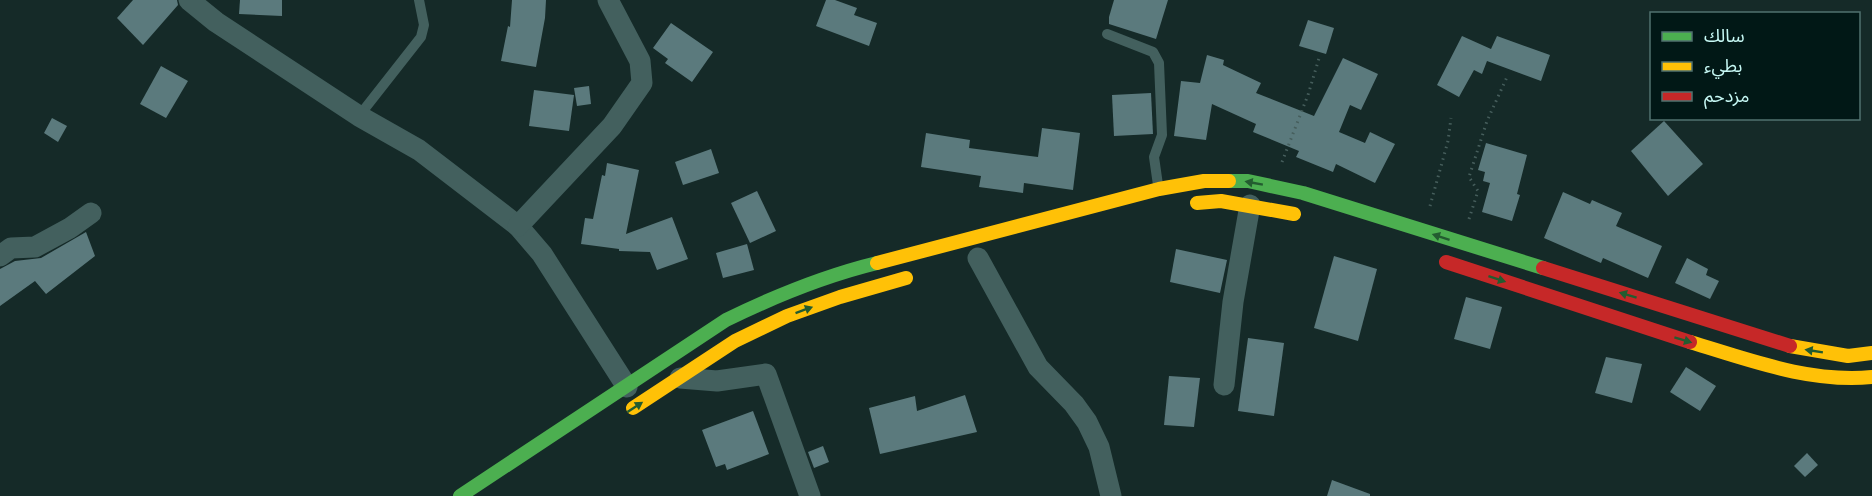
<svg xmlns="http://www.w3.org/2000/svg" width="1872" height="496" font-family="Jost,'Noto Sans Arabic',sans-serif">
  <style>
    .building { fill: #5b7a7d }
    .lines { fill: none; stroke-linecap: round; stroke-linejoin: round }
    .path { stroke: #465e5c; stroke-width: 3; stroke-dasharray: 1.5 4.5; stroke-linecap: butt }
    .lane { stroke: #43605e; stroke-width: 10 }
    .street { stroke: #43605e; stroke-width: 21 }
    .fast { stroke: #4caf50; stroke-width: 14 }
    .slow { stroke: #ffc107; stroke-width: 14 }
    .jam { stroke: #c62828; stroke-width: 14 }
    .oneway { fill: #235c30 }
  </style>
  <rect width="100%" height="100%" fill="#152a28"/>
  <!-- building -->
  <g class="building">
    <polygon points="133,0 177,0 178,5 143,45 117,18"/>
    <polygon points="240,0 282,0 282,16 239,14"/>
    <polygon points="512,0 546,0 545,18 536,67 501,61 508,26 510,27"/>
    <polygon points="826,0 835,0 857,8 854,15 877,23 869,46 816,26"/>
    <polygon points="1114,0 1168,0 1156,39 1109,24 1109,17"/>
    <polygon points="1308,20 1334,28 1326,54 1299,46"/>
    <polygon points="671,23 713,52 692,82 665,63 668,59 653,48"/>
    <polygon points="1462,36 1491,49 1497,36 1550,55 1541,81 1487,61 1482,74 1474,70 1459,97 1437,85"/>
    <polygon points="1207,55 1224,60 1223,65 1261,83 1256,93 1314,116 1343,58 1378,74 1361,110 1350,105 1339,132 1365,143 1370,132 1395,144 1375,183 1336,164 1333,172 1296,157 1299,151 1253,132 1256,124 1212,104 1206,140 1174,136 1181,81 1200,83"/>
    <polygon points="161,66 188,81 166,118 140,104"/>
    <polygon points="589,86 591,104 577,106 574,88"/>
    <polygon points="534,90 574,95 569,131 529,126"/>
    <polygon points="1151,93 1153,134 1114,136 1112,95"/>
    <polygon points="52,118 67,126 58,142 44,133"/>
    <polygon points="1664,121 1703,164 1668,196 1631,151"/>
    <polygon points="1042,128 1080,133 1073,190 1024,183 1023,193 979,187 981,176 921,167 926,133 970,140 969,148 1038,157"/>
    <polygon points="1486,143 1527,155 1517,194 1520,195 1512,221 1482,212 1490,183 1483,181 1485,172 1478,170"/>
    <polygon points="711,149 719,173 683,185 675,162"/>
    <polygon points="607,163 639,170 626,234 672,217 688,259 657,270 650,252 619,251 619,249 581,244 585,218 593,219 602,175 605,176"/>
    <polygon points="757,191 776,231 750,243 731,203"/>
    <polygon points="1563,192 1590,204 1592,200 1622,213 1616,226 1662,246 1648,278 1603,258 1601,263 1544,238"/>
    <polygon points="86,232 95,256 46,294 35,281 0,306 0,269 15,261 41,258"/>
    <polygon points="747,244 754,270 723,278 716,253"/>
    <polygon points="1176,249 1227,260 1220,293 1170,282"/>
    <polygon points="1334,256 1377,269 1358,341 1314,328"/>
    <polygon points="1687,258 1708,269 1706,275 1719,281 1710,299 1675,283"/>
    <polygon points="1466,297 1502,307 1490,349 1454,339"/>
    <polygon points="1248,338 1284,343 1274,416 1238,411"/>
    <polygon points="1606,357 1642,364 1632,403 1595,393"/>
    <polygon points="1686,367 1716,386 1700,411 1670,392"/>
    <polygon points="1169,376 1200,378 1194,427 1164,425"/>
    <polygon points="965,395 977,432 880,454 869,408 915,396 917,411"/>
    <polygon points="753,411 769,454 727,470 725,464 716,467 702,430"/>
    <polygon points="823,446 829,462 814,468 808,452"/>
    <polygon points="1807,453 1818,465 1805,477 1794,466"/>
    <polygon points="1332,480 1370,494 1370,496 1327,496"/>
  </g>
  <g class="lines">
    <!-- path -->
    <g class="path">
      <polyline points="1282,162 1308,95 1320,55"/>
      <polyline points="1430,206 1448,141 1451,118"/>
      <polyline points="1469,219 1478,191 1469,177 1487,121 1507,77"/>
    </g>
    <!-- lane -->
    <g class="lane">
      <polyline points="1107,34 1153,52 1159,63 1162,135 1154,157 1158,185"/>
      <polyline points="359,116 421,37 424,25 419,0"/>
    </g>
    <!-- street -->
    <g class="street">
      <polyline points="189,0 216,22 359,116 419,150 518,226 542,254 627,387"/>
      <polyline points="518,226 612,126 642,83 640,61 608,0"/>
      <polyline points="0,256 11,248 35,247 70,228 91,213"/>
      <polyline points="978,258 1038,367 1074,404 1087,422 1099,447 1111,496"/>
      <polyline points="680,378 717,381 766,374 810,496"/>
      <polyline points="1224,385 1233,302 1250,205"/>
    </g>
    <!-- fast -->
    <g class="fast">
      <polyline points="1229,181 1248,181 1303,193 1543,268"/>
      <path d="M460 496 726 320C775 296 824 276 877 263"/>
    </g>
    <!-- slow -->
    <g class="slow">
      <polyline points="1197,203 1221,201 1294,214"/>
      <polyline points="877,263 1159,189 1204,181 1229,181"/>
      <path d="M1690 342C1750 360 1809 383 1872 377"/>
      <polyline points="1790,346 1848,356 1872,353"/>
      <polyline points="633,408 735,341 787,316 840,297 906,278"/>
    </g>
    <!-- jam -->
    <g class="jam">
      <polyline points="1446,262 1690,342"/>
      <polyline points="1543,268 1790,346"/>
    </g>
  </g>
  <!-- one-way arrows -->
  <defs><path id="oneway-solid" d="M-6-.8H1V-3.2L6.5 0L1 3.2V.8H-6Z" transform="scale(1.5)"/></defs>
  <g class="oneway">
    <use href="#oneway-solid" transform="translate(1254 183) rotate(-170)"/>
    <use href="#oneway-solid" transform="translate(1441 237) rotate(-162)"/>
    <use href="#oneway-solid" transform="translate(1497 279) rotate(18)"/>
    <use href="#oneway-solid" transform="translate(1628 295) rotate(-163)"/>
    <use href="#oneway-solid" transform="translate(804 310) rotate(-20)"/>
    <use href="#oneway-solid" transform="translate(1683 340) rotate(17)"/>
    <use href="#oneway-solid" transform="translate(1814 351) rotate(-171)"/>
    <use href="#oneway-solid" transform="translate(635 407) rotate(-33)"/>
  </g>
  <!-- legend -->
  <rect x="1650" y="12" width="210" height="108" fill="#011816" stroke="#50726f" stroke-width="1.5"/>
  <rect x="1662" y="32" width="30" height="9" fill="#4caf50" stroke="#50726f" stroke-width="1.5"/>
  <text x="1704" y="42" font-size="18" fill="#c6f8f4">سالك</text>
  <rect x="1662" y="62" width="30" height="9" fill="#ffc107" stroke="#50726f" stroke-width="1.5"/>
  <text x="1704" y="72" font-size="18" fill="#c6f8f4">بطيء</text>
  <rect x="1662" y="92" width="30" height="9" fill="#c62828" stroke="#50726f" stroke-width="1.5"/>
  <text x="1704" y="102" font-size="18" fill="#c6f8f4">مزدحم</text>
</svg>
